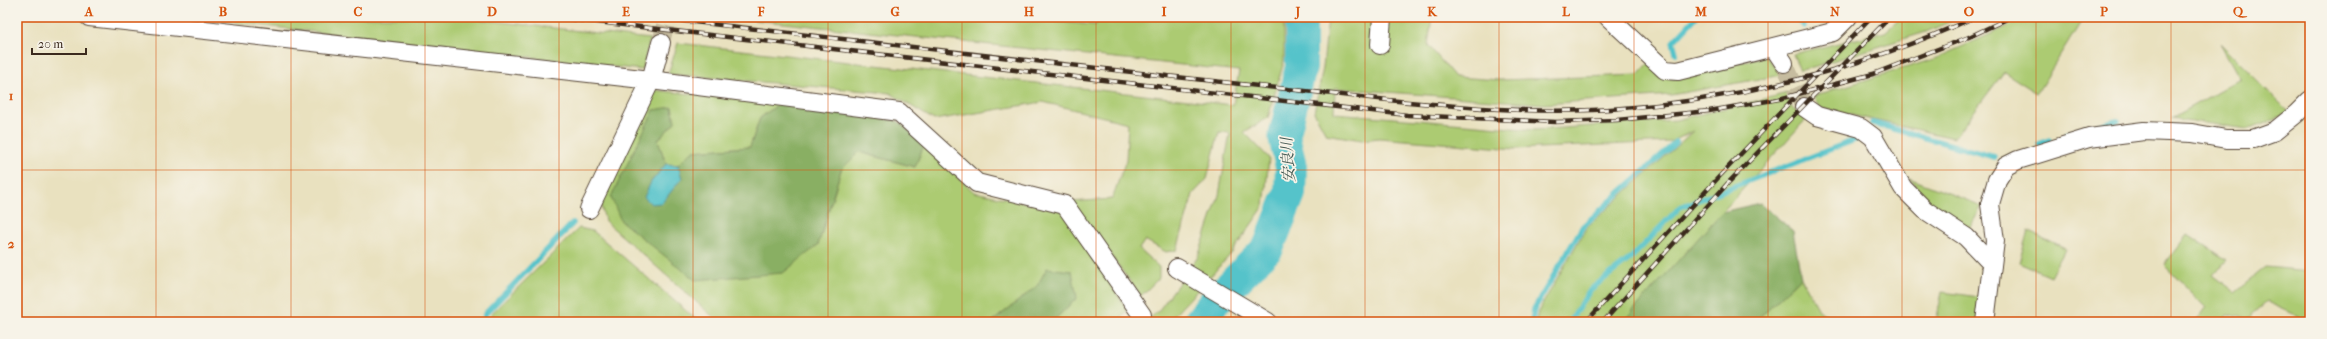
<svg xmlns="http://www.w3.org/2000/svg" width="2327" height="339" font-family="'IM FELL French Canon','Noto Serif JP',serif">
  <style>
    .green { fill: #accb72; stroke: #747a48 }
    .forest { fill: #89af64; stroke: #626c41 }
    .water { fill: #55c3ca; stroke: #487674 }
    .lines { fill: none; stroke-linecap: round; stroke-linejoin: round }
    .stream { stroke: #55c3ca; stroke-width: 5.5 }
    .river { stroke: #55c3ca; stroke-width: 32 }
    .minor-tunnel { stroke: #c6bc9f; stroke-width: 18; stroke-dasharray: 18 9; stroke-linecap: butt }
    .minor-casing { stroke: #554536; stroke-width: 20 }
    .minor { stroke: #fff; stroke-width: 18 }
    .rail-casing { stroke: #3b2a1e; stroke-width: 4.5 }
    .rail { stroke: #f7f3e8; stroke-width: 3; stroke-dasharray: 9; stroke-linecap: butt }
    .grid { fill: none; stroke: #d7540e; stroke-width: 1; stroke-opacity: 0.55 }
    .labels { text-anchor: middle; dominant-baseline: central; stroke-width: 3.5; stroke-linejoin: round; paint-order: stroke }
    .water-label { font-size: 15px; font-style: italic; fill: #435852; stroke: #f7f3e8 }
    .neatline { fill: none; stroke: #d7540e; stroke-width: 1.5 }
    .grid-label { font-size: 13px; text-anchor: middle; font-weight: bold; fill: #d7540e }
  </style>
  <rect width="100%" height="100%" fill="#f7f3e8"/>
  <filter id="ink" filterUnits="userSpaceOnUse"><feTurbulence type="fractalNoise" baseFrequency=".025" numOctaves="2"/><feDisplacementMap in="SourceGraphic" scale="8" xChannelSelector="R" yChannelSelector="G"/><feConvolveMatrix kernelMatrix="1 2 1 2 8 2 1 2 1" color-interpolation-filters="sRGB"/></filter>
  <filter id="wash" filterUnits="userSpaceOnUse"><feTurbulence type="fractalNoise" baseFrequency=".012" numOctaves="4" result="noise"/><feDisplacementMap in="SourceGraphic" scale="16" xChannelSelector="R" yChannelSelector="G"/><feGaussianBlur stdDeviation="0.9" result="paint"/><feColorMatrix in="noise" values="0 0 0 0 0 0 0 0 0 0 0 0 0 0 0 0 0 1.4 0 .05"/><feComposite in="paint" operator="in"/></filter>
  <g filter="url(#wash)">
    <rect width="100%" height="100%" fill="#e9e1bf"/>
    <!-- green -->
    <g class="green">
      <polygon points="187,17 457,17 650,39 642,70"/>
      <polygon points="726,17 998,17 1096,25 1098,17 1284,17 1284,61 1268,118 1244,132 1269,158 1264,206 1231,254 1168,322 1146,322 1159,310 1198,257 1219,195 1230,133 1219,132 1207,179 1193,194 1177,250 1166,252 1145,240 1139,249 1159,267 1159,278 1141,296 1071,202 1112,199 1126,160 1128,123 1043,102 934,120 890,93 668,74 678,43 1233,105 1239,71"/>
      <polygon points="1328,17 1432,17 1428,45 1455,77 1500,80 1638,75 1649,63 1672,79 1766,56 1782,75 1671,95 1544,104 1335,88 1334,113 1535,130 1676,120 1788,93 1791,107 1808,117 1623,322 1536,322 1538,312 1586,228 1693,131 1671,142 1516,149 1379,138 1362,140 1326,134 1314,112 1323,68"/>
      <polygon points="1902,17 1915,17 1919,20 1927,17 1961,17 1926,32 1800,71 1793,54 1885,32"/>
      <polygon points="2029,17 2084,17 2037,93 2004,72 1954,138 1820,108 1813,96 1934,59"/>
      <polygon points="2220,43 2290,113 2247,129 2171,118 2240,79"/>
      <polygon points="653,90 780,103 760,118 750,147 692,151 678,165 666,164 658,140 675,122 672,107 611,197 818,245 841,170 859,152 915,167 924,145 974,192 1064,210 1127,310 1120,322 1052,322 1077,297 1037,286 992,322 719,322 605,221 600,200"/>
      <polygon points="1909,178 1982,206 1969,229 1933,209"/>
      <polygon points="579,228 593,231 699,322 491,322 491,314"/>
      <polygon points="2028,231 2065,249 2050,276 2019,262"/>
      <polygon points="2188,234 2227,260 2213,275 2235,292 2266,267 2310,271 2310,322 2297,322 2298,316 2267,302 2247,319 2227,314 2221,322 2196,322 2206,308 2164,265"/>
      <polygon points="1801,278 1819,310 1834,322 1754,322"/>
      <polygon points="1942,292 1979,297 1979,322 1936,322"/>
    </g>
    <!-- forest -->
    <g class="forest">
      <polygon points="780,103 898,121 924,145 915,167 859,152 841,170 818,245 783,273 695,280 621,221 611,197 654,110 672,107 675,122 658,140 666,164 651,182 681,178 678,165 692,151 750,147 760,118"/>
      <polygon points="1760,203 1793,231 1801,278 1754,322 1623,322 1722,212"/>
      <polygon points="1047,268 1072,271 1077,298 1052,322 992,322 1037,286"/>
    </g>
    <!-- water -->
    <polygon class="water" points="666,164 678,165 682,178 662,203 651,204 644,197 651,182"/>
    <g class="lines">
      <!-- stream -->
      <g class="stream">
        <polyline points="1795,17 1804,26"/>
        <polyline points="1676,53 1673,42 1696,17"/>
        <polyline points="1873,123 1994,157"/>
        <polyline points="2068,134 2117,121"/>
        <polyline points="2039,144 2050,140"/>
        <polyline points="484,322 485,314 573,223"/>
        <polyline points="1532,322 1534,309 1583,226 1676,142"/>
        <polyline points="1569,322 1591,289 1631,258 1680,207 1860,138"/>
      </g>
      <!-- river -->
      <polyline class="river" points="1199,322 1216,300 1268,248 1290,193 1291,166 1284,137 1301,67 1301,17"/>
    </g>
  </g>
  <g filter="url(#ink)">
    <g class="lines">
      <!-- minor-tunnel -->
      <g class="minor-tunnel">
        <polyline points="661,43 667,17"/>
        <polyline points="1784,63 1804,107"/>
      </g>
      <!-- minor casing -->
      <g class="minor-casing">
        <g id="minor">
          <polyline points="89,17 651,80 899,112 977,183 1065,205 1142,315"/>
          <polyline points="1608,17 1665,70 1678,71 1833,32 1848,17"/>
          <polyline points="1380,45 1382,17"/>
          <polyline points="1774,48 1784,63"/>
          <polyline points="1804,107 1817,116 1861,128 1873,137 1903,188 1925,210 1966,237 1992,264"/>
          <polyline points="589,209 651,80 661,43"/>
          <polyline points="1177,268 1268,322"/>
          <polyline points="1985,322 1995,241 1990,204 1997,180 2006,166 2018,160 2089,138 2144,131 2192,133 2226,139 2253,139 2275,131 2296,114 2310,100"/>
        </g>
      </g>
      <!-- minor -->
      <use href="#minor" class="minor"/>
      <!-- rail casing -->
      <g class="rail-casing">
        <g id="rail">
          <polyline points="554,17 1407,115 1555,122 1617,120 1709,111 1779,99 1873,74 1969,37 2011,17"/>
          <path d="M650 17C822 37 994 57 1167 76 1241 84 1314 92 1388 100 1462 107 1536 114 1611 109 1735 101 1862 69 1975 17"/>
          <polyline points="1586,322 1717,179 1871,17"/>
          <polyline points="1603,322 1728,183 1890,17"/>
        </g>
      </g>
      <!-- rail -->
      <use href="#rail" class="rail"/>
    </g>
  </g>
  <!-- grid -->
  <path class="grid" d="M156 17V322M291 17V322M425 17V322M559 17V322M693 17V322M828 17V322M962 17V322M1096 17V322M1231 17V322M1365 17V322M1499 17V322M1634 17V322M1768 17V322M1902 17V322M2036 17V322M2171 17V322M17 170H2310"/>
  <g class="labels">
    <!-- water labels -->
    <g class="water-label">
      <text transform="translate(1288 160) rotate(-94)">安良川</text>
    </g>
  </g>
  <!-- margin -->
  <rect width="2327" height="339" fill="none" stroke="#f7f3e8" stroke-width="44"/>
  <!-- scale -->
  <path d="M32 48v6h54v-6" fill="none" stroke="#3b2a1e" stroke-width="2"/>
  <text x="38" y="48" font-size="12" fill="#3b2a1e" stroke="#f7f3e8" stroke-width="3" paint-order="stroke">20 m</text>
  <rect x="22" y="22" width="2283" height="295" class="neatline"/>
  <g class="grid-label">
    <text x="89" y="16">A</text>
    <text x="223" y="16">B</text>
    <text x="358" y="16">C</text>
    <text x="492" y="16">D</text>
    <text x="626" y="16">E</text>
    <text x="761" y="16">F</text>
    <text x="895" y="16">G</text>
    <text x="1029" y="16">H</text>
    <text x="1164" y="16">I</text>
    <text x="1298" y="16">J</text>
    <text x="1432" y="16">K</text>
    <text x="1566" y="16">L</text>
    <text x="1701" y="16">M</text>
    <text x="1835" y="16">N</text>
    <text x="1969" y="16">O</text>
    <text x="2104" y="16">P</text>
    <text x="2238" y="16">Q</text>
    <text x="11" y="100">1</text>
    <text x="11" y="248">2</text>
  </g>
</svg>
